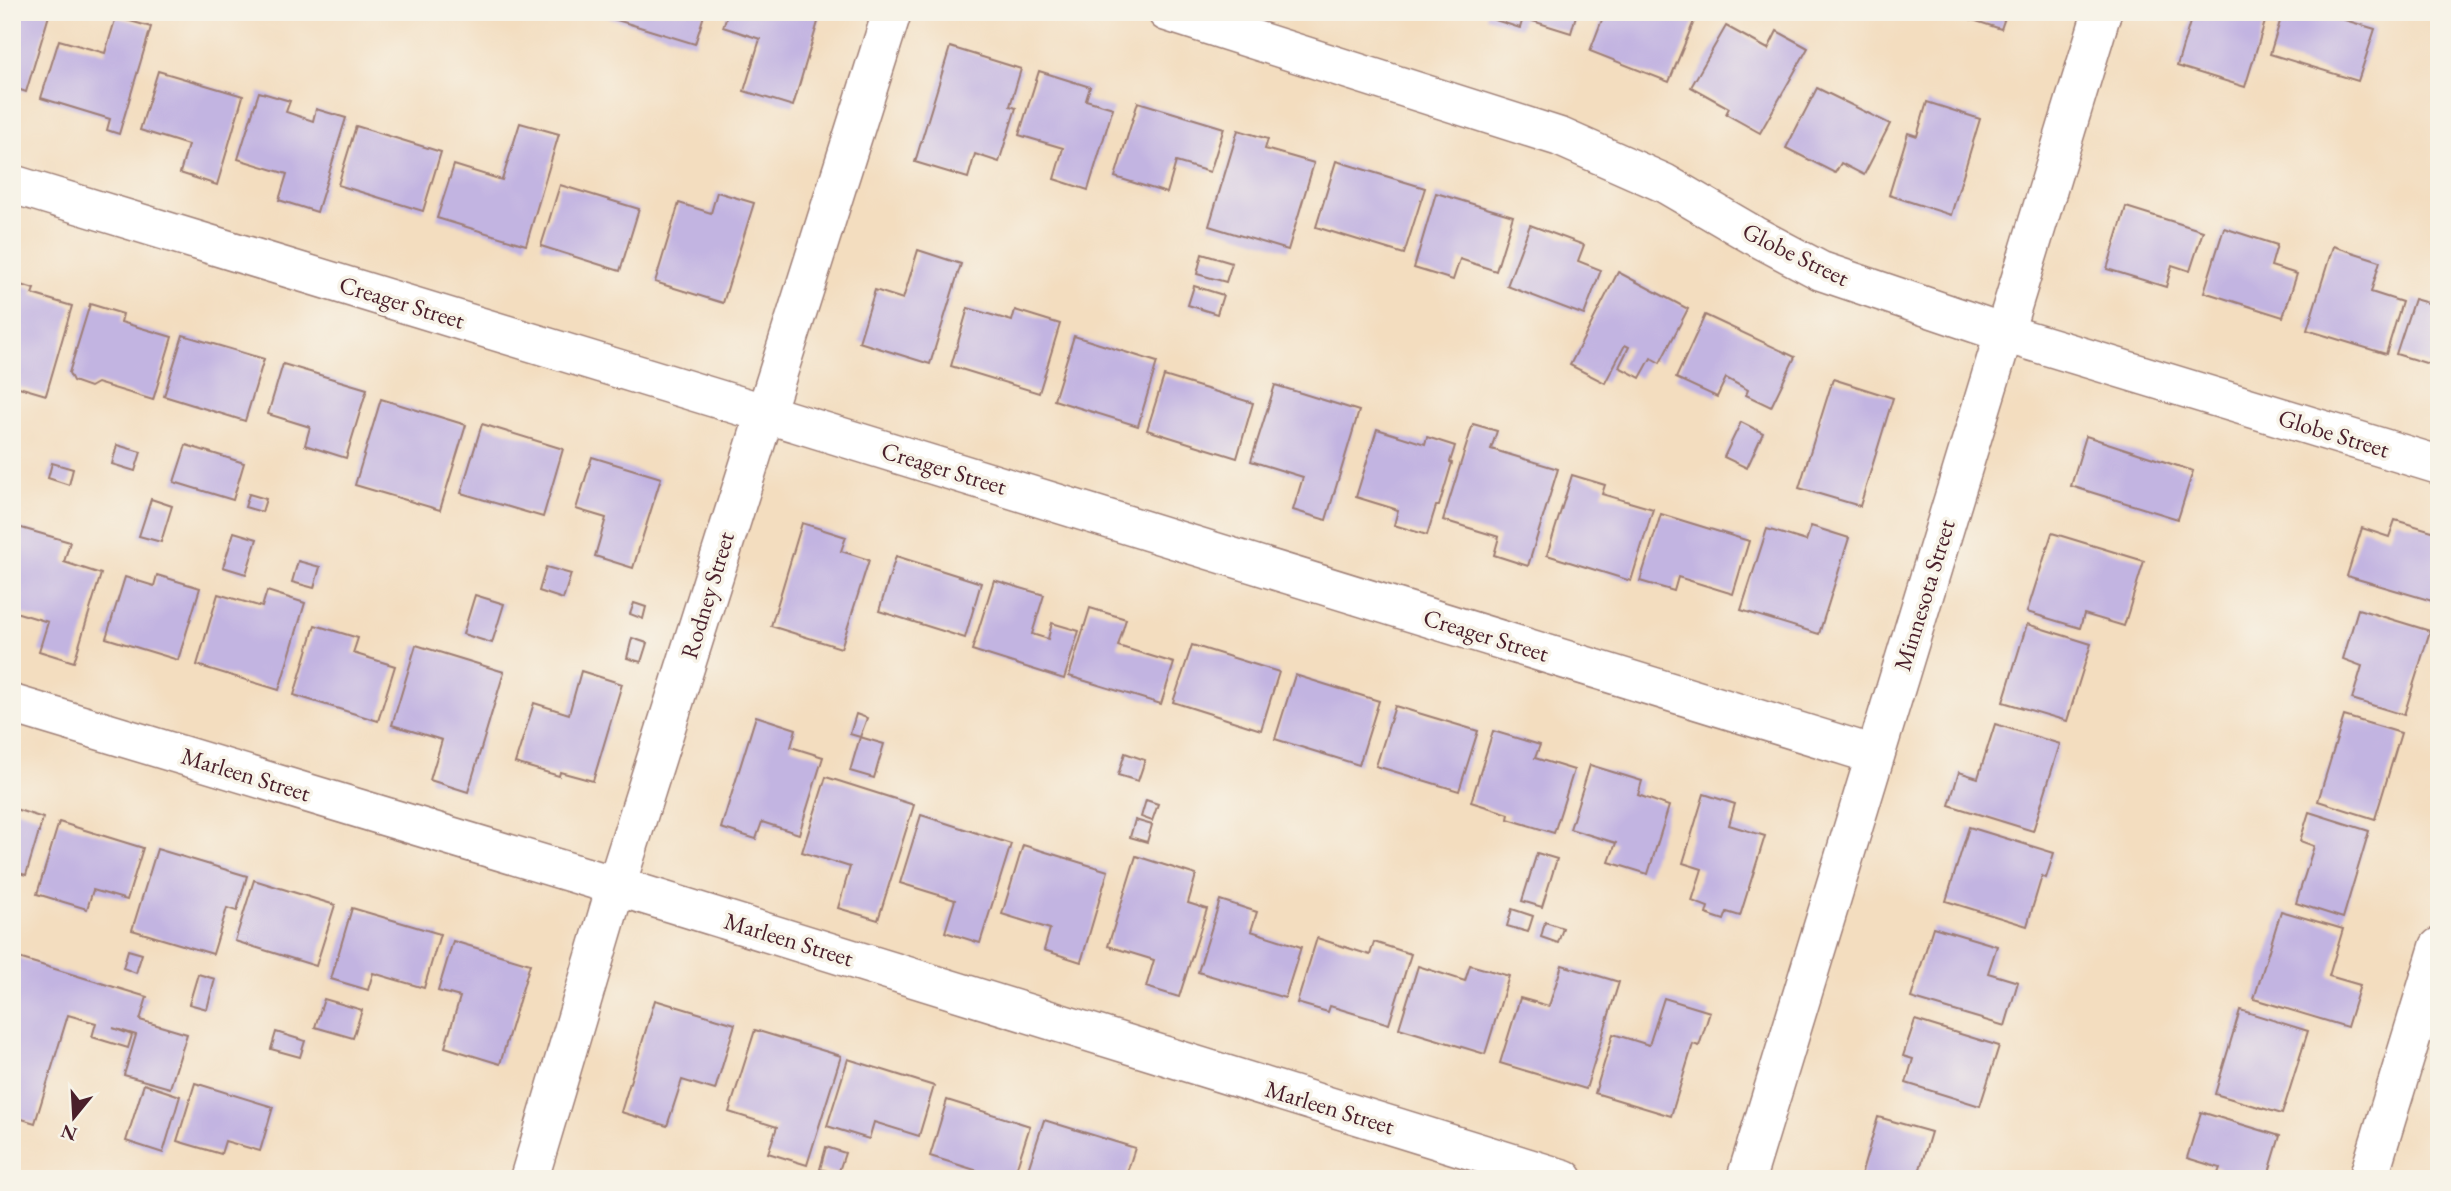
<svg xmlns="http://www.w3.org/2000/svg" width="2451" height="1191" font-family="'EB Garamond',serif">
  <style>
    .building { fill: #c2b4e1 }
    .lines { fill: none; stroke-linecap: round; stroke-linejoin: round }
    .minor-casing { stroke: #9e7e75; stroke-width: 41 }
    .minor { stroke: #fff; stroke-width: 38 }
    .labels { text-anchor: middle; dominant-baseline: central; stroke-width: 7; stroke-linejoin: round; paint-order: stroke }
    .street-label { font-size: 24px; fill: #4a1f2b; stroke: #f7f3e8 }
  </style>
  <rect width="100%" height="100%" fill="#f7f3e8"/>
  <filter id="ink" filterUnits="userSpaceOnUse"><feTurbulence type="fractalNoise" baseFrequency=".0143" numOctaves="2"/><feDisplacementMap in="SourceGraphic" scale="14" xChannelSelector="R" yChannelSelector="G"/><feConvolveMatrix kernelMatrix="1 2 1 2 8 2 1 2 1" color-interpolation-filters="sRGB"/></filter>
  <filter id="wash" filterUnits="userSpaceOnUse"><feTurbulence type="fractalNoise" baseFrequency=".00686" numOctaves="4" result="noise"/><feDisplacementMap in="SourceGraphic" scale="28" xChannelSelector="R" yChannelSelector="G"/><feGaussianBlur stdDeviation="1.57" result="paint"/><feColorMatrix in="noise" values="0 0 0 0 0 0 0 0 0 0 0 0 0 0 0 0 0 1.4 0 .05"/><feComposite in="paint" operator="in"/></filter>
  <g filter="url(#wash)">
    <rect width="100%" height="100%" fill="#f3ddbf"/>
    <g id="blocks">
      <!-- building -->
      <g class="building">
        <polygon points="12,12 50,12 26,92 12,87"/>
        <polygon points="608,12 705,12 695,44 607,17"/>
        <polygon points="728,12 821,12 793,106 744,91 760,39 723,27"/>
        <polygon points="1487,12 1577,12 1571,33 1523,18 1520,28 1486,17"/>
        <polygon points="1605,12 1692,12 1697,14 1669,82 1590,51"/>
        <polygon points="1948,12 2007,12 2001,29"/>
        <polygon points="2193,12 2268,12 2245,87 2177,66"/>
        <polygon points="2283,12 2318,12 2375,29 2358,81 2270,54"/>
        <polygon points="116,17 151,27 119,134 107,130 110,119 41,98 59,40 105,53"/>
        <polygon points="1726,26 1768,49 1777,31 1808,48 1760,133 1726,114 1729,108 1691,87"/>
        <polygon points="950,47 1021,69 1010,106 1016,108 999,162 975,154 968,178 915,162"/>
        <polygon points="158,71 243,96 217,185 180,173 188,145 140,130"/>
        <polygon points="1039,71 1090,87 1086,100 1113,108 1088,190 1054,179 1063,148 1019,135"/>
        <polygon points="1817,88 1890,124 1864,175 1841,163 1835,173 1786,148"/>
        <polygon points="259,92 290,101 286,112 313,121 316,109 346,118 317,212 279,200 287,174 238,159"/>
        <polygon points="1138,102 1224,128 1210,172 1176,162 1167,193 1115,177"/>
        <polygon points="1927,102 1980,119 1951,215 1889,195 1908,133 1917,136"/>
        <polygon points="520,123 559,134 526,245 437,218 454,165 502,180"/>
        <polygon points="356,126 441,152 423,211 338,185"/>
        <polygon points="1238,130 1268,139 1265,149 1314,163 1288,250 1209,226"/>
        <polygon points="1336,161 1425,188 1404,254 1316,227"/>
        <polygon points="560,185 639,209 620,271 541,246"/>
        <polygon points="717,192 754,203 723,303 655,282 679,203 711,213"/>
        <polygon points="1436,193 1513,216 1496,271 1460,259 1453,280 1414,268"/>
        <polygon points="2126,207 2203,231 2190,271 2172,265 2166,287 2107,269"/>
        <polygon points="1530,225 1584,245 1578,261 1601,270 1584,315 1507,286"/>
        <polygon points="2224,228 2277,245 2271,266 2297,274 2283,317 2204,292"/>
        <polygon points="2333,246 2380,261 2371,292 2402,302 2386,354 2307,330"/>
        <polygon points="918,250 961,264 930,364 859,342 875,290 903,299"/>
        <polygon points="1202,254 1232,263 1226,282 1197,274"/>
        <polygon points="1618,272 1688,309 1660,363 1651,358 1640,378 1619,367 1629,347 1625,345 1605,383 1570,365"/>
        <polygon points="12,282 34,289 32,294 72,306 46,395 12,385 12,357 16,345 12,344"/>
        <polygon points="1194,286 1223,295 1217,314 1188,305"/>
        <polygon points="2414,299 2439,306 2439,367 2396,354"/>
        <polygon points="90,304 123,314 121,322 172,337 153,400 97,383 90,387 73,381 69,373"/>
        <polygon points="968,308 1012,321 1015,310 1060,324 1039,393 951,366"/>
        <polygon points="1705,315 1795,357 1771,407 1746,395 1748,390 1726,378 1717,397 1676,378"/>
        <polygon points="183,335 264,359 245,421 164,396"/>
        <polygon points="1074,336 1157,362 1138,426 1054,400"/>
        <polygon points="283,364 367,389 346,458 305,445 310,427 268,414"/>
        <polygon points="1164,376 1253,403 1237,458 1147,430"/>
        <polygon points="1833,379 1893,398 1860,506 1799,488"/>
        <polygon points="1275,385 1359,411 1326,520 1293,510 1303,477 1251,461"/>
        <polygon points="381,399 466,425 440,510 355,485"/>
        <polygon points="1741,422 1763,433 1747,468 1724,457"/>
        <polygon points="482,424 563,449 543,517 461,493"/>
        <polygon points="1473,424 1497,431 1491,449 1558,469 1528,566 1494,555 1499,537 1443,520"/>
        <polygon points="1377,429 1425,444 1427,437 1455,446 1450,462 1452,463 1439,506 1436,506 1427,535 1394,525 1398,510 1356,497"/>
        <polygon points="2086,436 2193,471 2178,519 2071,486"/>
        <polygon points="117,445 141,452 135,471 112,464"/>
        <polygon points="186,445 244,463 233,500 174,482"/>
        <polygon points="12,456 18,458 13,473 12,473"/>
        <polygon points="592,457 661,478 633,568 595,556 606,518 576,509"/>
        <polygon points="52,463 73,469 69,485 48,478"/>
        <polygon points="1572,475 1605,485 1602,494 1653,509 1631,581 1547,555"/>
        <polygon points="249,494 266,499 262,512 245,507"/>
        <polygon points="151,499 172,506 161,542 139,536"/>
        <polygon points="1661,514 1749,541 1733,594 1678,577 1674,591 1640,581"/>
        <polygon points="2395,520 2439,533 2439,603 2347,576 2362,528 2389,537"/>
        <polygon points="802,523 846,537 841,551 869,560 841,648 771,626"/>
        <polygon points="1811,526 1849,538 1819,634 1741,610 1767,529 1806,541"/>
        <polygon points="18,527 70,542 64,562 101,574 74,662 39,651 48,622 12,611 12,547"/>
        <polygon points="234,532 257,539 246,574 223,567"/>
        <polygon points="2052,533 2144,561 2124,626 2084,614 2080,628 2027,612"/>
        <polygon points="896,556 981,583 965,638 879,611"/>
        <polygon points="298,561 320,567 314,588 292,582"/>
        <polygon points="546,567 571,574 563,599 539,591"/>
        <polygon points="157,575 200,588 178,660 106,638 125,577 154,586"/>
        <polygon points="994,580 1044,595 1032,634 1048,639 1052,623 1079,631 1064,679 972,650"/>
        <polygon points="267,591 305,603 279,690 197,665 218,594 262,607"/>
        <polygon points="475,595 504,604 492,643 463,634"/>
        <polygon points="634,603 646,607 643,619 630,614"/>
        <polygon points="1090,608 1126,619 1118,646 1174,663 1161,704 1069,676"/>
        <polygon points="2358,609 2430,631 2404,715 2352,699 2362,666 2343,659"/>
        <polygon points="2027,624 2091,644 2067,721 2003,702"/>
        <polygon points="315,625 358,638 353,653 395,666 378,721 294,695"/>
        <polygon points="632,638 647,643 641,662 627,658"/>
        <polygon points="416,645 504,672 468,792 430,780 442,740 392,725"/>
        <polygon points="1192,645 1279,672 1261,730 1173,702"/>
        <polygon points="581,671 622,684 593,781 560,772 559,776 515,763 534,703 569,714"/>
        <polygon points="1295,675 1379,701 1359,765 1275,739"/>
        <polygon points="1395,706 1478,731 1459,791 1376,766"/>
        <polygon points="856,714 867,718 860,737 884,744 874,778 850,771 860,737 850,734"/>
        <polygon points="756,716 796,729 791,747 823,757 799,834 762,822 756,839 721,828"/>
        <polygon points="2344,716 2401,733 2375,819 2318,801"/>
        <polygon points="1995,724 2060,744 2033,831 1949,805 1959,772 1978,778"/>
        <polygon points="1493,731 1540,745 1535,758 1574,770 1554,833 1508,819 1509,814 1471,802"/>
        <polygon points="1125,753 1145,760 1138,781 1118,775"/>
        <polygon points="1590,765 1642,781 1638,795 1669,806 1648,874 1609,862 1616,843 1570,829"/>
        <polygon points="826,777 914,805 878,920 838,908 850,867 802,852"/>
        <polygon points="1704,794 1735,804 1729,825 1765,836 1740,916 1727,912 1724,920 1706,914 1708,907 1692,901 1702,869 1683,863"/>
        <polygon points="1146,800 1158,804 1152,821 1141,817"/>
        <polygon points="12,808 43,818 26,875 12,871"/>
        <polygon points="2309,812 2369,831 2343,918 2296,903 2314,846 2300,841"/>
        <polygon points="921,815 1011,844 980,943 945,932 955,900 900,883"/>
        <polygon points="1135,820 1152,825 1147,842 1130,837"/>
        <polygon points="59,822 143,848 127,900 93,890 87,909 37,894"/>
        <polygon points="1969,827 2054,853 2046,878 2042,876 2027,926 1946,901"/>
        <polygon points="1023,845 1108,871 1081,962 1044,950 1050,929 1002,914"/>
        <polygon points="157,849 247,876 237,911 227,908 213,954 132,930"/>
        <polygon points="1537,853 1557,859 1542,907 1522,901"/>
        <polygon points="1136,856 1196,875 1188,903 1207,909 1179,997 1146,987 1154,960 1108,946"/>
        <polygon points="254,880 335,905 316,966 235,941"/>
        <polygon points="1220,900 1257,912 1251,931 1301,947 1285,998 1198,972"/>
        <polygon points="352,908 440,934 424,988 373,973 368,990 331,979"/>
        <polygon points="1512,909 1533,916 1528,932 1507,926"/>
        <polygon points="2281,911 2343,929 2329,976 2360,985 2347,1027 2254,999"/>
        <polygon points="1545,922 1563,928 1558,943 1541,937"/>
        <polygon points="1933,927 1997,946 1988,973 2018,982 2005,1026 1911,998"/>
        <polygon points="1317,938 1370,955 1374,942 1411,954 1389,1024 1330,1006 1328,1012 1297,1003"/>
        <polygon points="453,941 530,964 500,1064 445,1047 460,997 438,991"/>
        <polygon points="128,950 142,954 136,973 123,968"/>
        <polygon points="12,956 147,997 140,1020 187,1034 170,1088 124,1075 136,1035 113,1028 132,1035 128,1048 92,1037 96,1023 68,1015 35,1123 12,1116"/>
        <polygon points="1470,965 1509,976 1485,1054 1399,1028 1418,966 1465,981"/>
        <polygon points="1562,965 1619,982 1586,1089 1500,1063 1520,998 1549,1006"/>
        <polygon points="198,974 215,979 207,1009 189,1004"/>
        <polygon points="1664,998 1710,1012 1699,1046 1693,1044 1671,1116 1595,1093 1613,1034 1649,1045"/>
        <polygon points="324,999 362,1010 353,1038 315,1027"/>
        <polygon points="655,1000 735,1024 715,1090 682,1080 667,1126 621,1112"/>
        <polygon points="2240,1010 2308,1031 2282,1114 2215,1094"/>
        <polygon points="1915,1020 1999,1046 1980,1106 1906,1083 1913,1059 1903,1056"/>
        <polygon points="755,1030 841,1056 807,1165 768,1153 777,1127 729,1112"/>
        <polygon points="276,1032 305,1041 300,1057 271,1049"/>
        <polygon points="848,1059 934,1086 919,1136 874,1122 869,1139 827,1126"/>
        <polygon points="195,1083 273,1107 260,1151 225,1141 221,1154 177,1141"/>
        <polygon points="144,1084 180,1096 163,1153 126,1141"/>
        <polygon points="947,1100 1030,1126 1013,1179 1004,1179 930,1156"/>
        <polygon points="2201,1112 2280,1136 2267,1179 2216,1179 2220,1168 2187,1158"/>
        <polygon points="1878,1117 1931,1132 1917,1179 1860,1179"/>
        <polygon points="1044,1120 1135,1148 1125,1179 1025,1179"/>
        <polygon points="826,1147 845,1153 838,1174 820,1169"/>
        <polygon points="1142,1173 1159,1178 1159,1179 1140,1179"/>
      </g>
    </g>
  </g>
  <g filter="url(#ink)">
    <use href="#blocks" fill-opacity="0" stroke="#9e7e75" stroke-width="2"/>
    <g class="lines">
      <!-- minor casing -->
      <g class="minor-casing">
        <g id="minor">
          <polyline points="1167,12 1560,137 1664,183 1753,235 1821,271 2004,333 2439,465"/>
          <polyline points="12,184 764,413 1875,755"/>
          <polyline points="12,704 616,886 1564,1179"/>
          <polyline points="529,1179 616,886 892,12"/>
          <polyline points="1746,1179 2102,12"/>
          <polyline points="2368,1179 2439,947"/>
        </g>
      </g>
      <!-- minor -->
      <use href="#minor" class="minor"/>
    </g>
  </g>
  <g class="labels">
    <!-- street labels -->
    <g class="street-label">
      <text transform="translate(1796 254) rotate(26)">Globe Street</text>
      <text transform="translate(402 302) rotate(17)">Creager Street</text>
      <text transform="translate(2334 433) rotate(17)">Globe Street</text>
      <text transform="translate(944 468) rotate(17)">Creager Street</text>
      <text transform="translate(707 595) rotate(-73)">Rodney Street</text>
      <text transform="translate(1924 595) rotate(-73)">Minnesota Street</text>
      <text transform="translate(1486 635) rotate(17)">Creager Street</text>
      <text transform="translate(246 774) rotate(17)">Marleen Street</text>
      <text transform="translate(789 939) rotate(17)">Marleen Street</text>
      <text transform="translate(1330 1107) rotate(17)">Marleen Street</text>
    </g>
  </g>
  <!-- margin -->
  <rect width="2451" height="1191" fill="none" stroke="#f7f3e8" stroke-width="42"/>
  <!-- north arrow -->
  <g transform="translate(74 1117) rotate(198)" stroke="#f7f3e8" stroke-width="5" paint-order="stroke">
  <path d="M0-5L12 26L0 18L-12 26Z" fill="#4a1f2b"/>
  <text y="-10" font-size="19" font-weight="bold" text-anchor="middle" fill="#4a1f2b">N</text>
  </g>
</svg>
